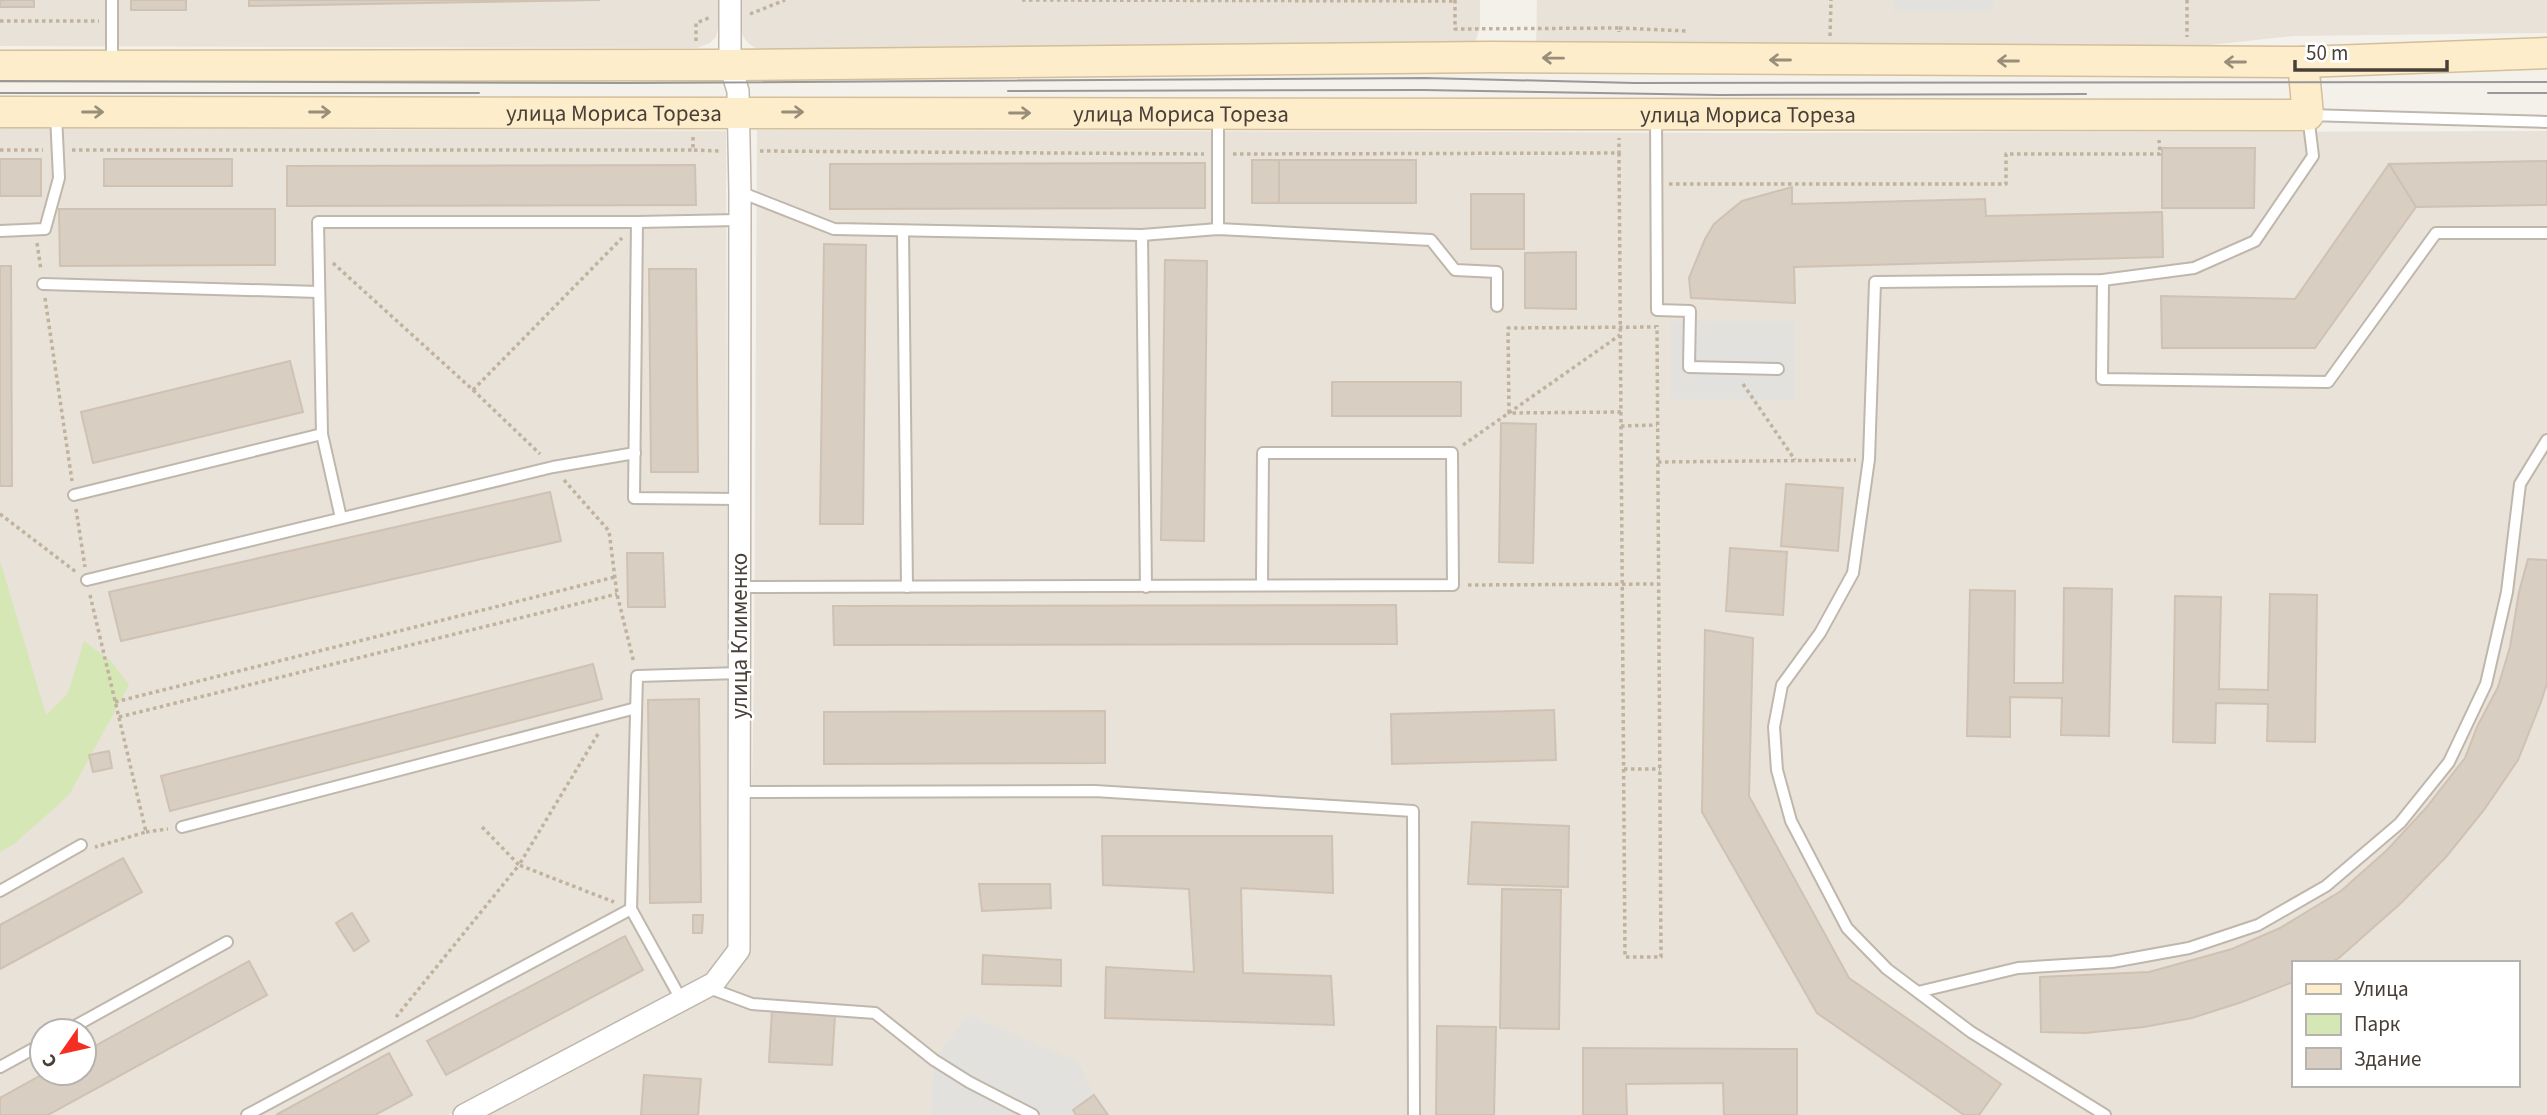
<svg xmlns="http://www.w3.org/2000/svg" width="2547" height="1115" font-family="'Source Sans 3',sans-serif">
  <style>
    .residential { fill: #e8e2d8; fill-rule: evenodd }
    .green { fill: #d5e7b4 }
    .parking { fill: #e3e1de }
    .building { fill: #d9cec2; stroke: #d0c2b3; stroke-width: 2 }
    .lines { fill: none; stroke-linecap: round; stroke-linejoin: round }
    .lane-casing { stroke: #c0b7ac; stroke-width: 14 }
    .street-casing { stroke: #c0b7ac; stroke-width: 24 }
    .secondary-casing { stroke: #d3bf9a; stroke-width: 33 }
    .path { stroke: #c1b29e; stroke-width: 3.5; stroke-dasharray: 3.5 3.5; stroke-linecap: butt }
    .lane { stroke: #fff; stroke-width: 10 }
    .street { stroke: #fff; stroke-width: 21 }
    .secondary { stroke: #fdedcb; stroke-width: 30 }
    .tram { stroke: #989898; stroke-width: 2 }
    .oneway { stroke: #998e7a }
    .labels { text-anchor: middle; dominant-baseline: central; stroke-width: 5; stroke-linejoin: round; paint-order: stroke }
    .street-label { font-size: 23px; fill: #484038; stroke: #fff }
  </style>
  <rect width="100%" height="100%" fill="#f4f0ea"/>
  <!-- residential -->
  <g class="residential">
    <polygon points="0,0 719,0 719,24 716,37 710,43 697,48 0,46"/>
    <polygon points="740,0 1480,0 1480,28 1475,42 1466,46 757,49 748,43 743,36 740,27"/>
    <polygon points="1537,0 2547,0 2547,33 2293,36 2172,49 1536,50"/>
    <path d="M0 128 726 131 728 947 705 977 448 1115H0ZM42 1031H84V1073H42Z"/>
    <path d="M757 130 1761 133 2547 131V1115H486L703 999 730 980 749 956 754 670ZM2293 963H2517V1085H2293Z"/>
  </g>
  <!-- green -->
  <polygon class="green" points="0,561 46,715 68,693 84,641 111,661 129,685 69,795 15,843 0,852"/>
  <!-- parking -->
  <g class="parking">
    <polygon points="1894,0 1993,0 1993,11 1894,12"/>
    <polygon points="1671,321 1794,321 1794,400 1671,399"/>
    <polygon points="968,1015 1078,1062 1104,1115 931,1115 934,1060"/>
  </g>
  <!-- building -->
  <g class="building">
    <rect x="0" y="0" width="34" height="7"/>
    <rect x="131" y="0" width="55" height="10"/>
    <polygon points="249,0 600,0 249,6"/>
    <polygon points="2162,148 2255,148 2254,208 2162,208"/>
    <rect x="0" y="159" width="41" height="37"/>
    <rect x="104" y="159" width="128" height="27"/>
    <rect x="1252" y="160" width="27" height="43"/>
    <rect x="1279" y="160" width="137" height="43"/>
    <polygon points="2547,161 2547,205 2416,207 2389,164"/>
    <polygon points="1205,163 1205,208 830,209 830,164"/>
    <polygon points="2389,164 2416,207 2315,348 2162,348 2161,296 2295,299"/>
    <polygon points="695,165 696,205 287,206 287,166"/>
    <polygon points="1792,187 1792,204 1985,199 1986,216 2162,212 2163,257 1794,267 1795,303 1691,298 1689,278 1705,239 1714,224 1742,201"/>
    <rect x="1471" y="194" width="53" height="55"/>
    <polygon points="59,209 275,209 275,265 60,266"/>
    <polygon points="824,244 866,245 863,524 820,524"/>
    <polygon points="1576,252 1576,309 1525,308 1525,253"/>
    <polygon points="1165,260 1207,261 1204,541 1161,540"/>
    <polygon points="0,266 11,266 12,486 0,486"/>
    <polygon points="649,269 696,269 698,472 651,472"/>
    <polygon points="290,361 303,412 93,463 81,412"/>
    <rect x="1332" y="382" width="129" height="34"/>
    <polygon points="1501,423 1536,424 1533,563 1499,562"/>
    <polygon points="1786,484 1843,488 1838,551 1781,546"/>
    <polygon points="550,492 561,541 121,641 109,592"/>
    <polygon points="1730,548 1787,552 1783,615 1726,611"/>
    <polygon points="627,553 663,553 665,607 628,607"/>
    <polygon points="2528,559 2547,560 2547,683 2541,702 2518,760 2484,810 2446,857 2401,903 2339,958 2330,963 2293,963 2293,982 2242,1002 2192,1018 2144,1027 2085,1033 2041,1032 2040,977 2149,972 2232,949 2280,928 2341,891 2387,850 2426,808 2465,758 2477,727 2498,687 2510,647 2519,592"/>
    <polygon points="2064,588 2112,589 2109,736 2061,735 2062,698 2010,697 2010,737 1967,736 1970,590 2015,591 2014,683 2063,683"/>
    <polygon points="2270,594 2317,595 2315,742 2267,741 2268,704 2216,703 2215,743 2173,742 2175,596 2221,597 2219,689 2268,690"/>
    <polygon points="1396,605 1397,644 834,645 833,606"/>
    <polygon points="1705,630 1753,638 1749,796 1849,978 2001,1084 1979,1115 1964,1115 1817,1013 1702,812"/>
    <polygon points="593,664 602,699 170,811 161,776"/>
    <polygon points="699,699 701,902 650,903 648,700"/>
    <polygon points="1554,710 1556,760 1392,764 1391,714"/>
    <polygon points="1105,711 1105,763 824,764 824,712"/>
    <polygon points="109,751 112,768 93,772 89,755"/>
    <polygon points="1472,822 1569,826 1568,887 1468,884"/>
    <polygon points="1102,836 1332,836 1333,893 1241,888 1243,973 1331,976 1334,1025 1105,1018 1106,967 1194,972 1189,889 1103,885"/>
    <polygon points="123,858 142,892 0,969 0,925"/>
    <polygon points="979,884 1050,884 1051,908 982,911"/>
    <polygon points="1502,889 1561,890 1559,1029 1500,1028"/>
    <polygon points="352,913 369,941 354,951 336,923"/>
    <polygon points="693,915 703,915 702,933 693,933"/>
    <polygon points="625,936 643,970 446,1075 427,1041"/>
    <polygon points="983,955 1061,960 1061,986 982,984"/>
    <polygon points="249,961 267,995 48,1115 0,1115 0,1098 45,1073 84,1073 84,1052"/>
    <polygon points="772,1010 835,1014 832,1065 769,1062"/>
    <polygon points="1437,1026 1496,1027 1494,1115 1436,1115"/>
    <polygon points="1583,1048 1797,1049 1797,1115 1724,1115 1723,1083 1626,1084 1627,1115 1583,1115"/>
    <polygon points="389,1053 412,1095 375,1115 276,1115"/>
    <polygon points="644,1075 701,1079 698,1115 641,1115"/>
    <polygon points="1094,1095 1108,1115 1076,1115 1073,1110"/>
  </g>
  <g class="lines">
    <!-- lane casing -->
    <g class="lane-casing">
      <g id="lane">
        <polyline points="112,0 112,64"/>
        <polyline points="1656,117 1657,310 1690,311 1689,367 1778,369"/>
        <polyline points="740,192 834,229 1142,235 1218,229 1431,240 1455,270 1497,272 1497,306"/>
        <polyline points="637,222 634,498 740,499"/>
        <polyline points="1218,229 1218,116"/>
        <polyline points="0,231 45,229 59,178 56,115"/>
        <polyline points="903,231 907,587"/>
        <polyline points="1142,235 1146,587"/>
        <polyline points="2103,280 2102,379 2328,382 2436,233 2547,233"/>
        <polyline points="43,284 319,292"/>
        <polyline points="322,434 341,518"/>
        <polyline points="74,495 322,434 318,222 637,222 739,220"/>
        <polyline points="87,580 553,467 635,453"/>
        <polyline points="740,587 1453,585 1452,453 1263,453 1262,585"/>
        <polyline points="738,792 1095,791 1413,811 1414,1115"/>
        <polyline points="182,827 636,708"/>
        <polyline points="0,891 81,845"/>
        <polyline points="631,909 682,1001"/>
        <polyline points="709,988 752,1004 875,1013 934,1060 969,1082 1033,1115"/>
        <polyline points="1918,992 2018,968 2112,962 2189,948 2258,925 2326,886 2400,823 2449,762 2486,684 2507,592 2520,484 2547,440"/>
        <polyline points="66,1031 227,942"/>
        <polyline points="0,1067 42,1044"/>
        <polyline points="247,1115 631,909 637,676 740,673"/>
        <polyline points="2105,1115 1971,1032 1887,969 1847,928 1791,821 1777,770 1774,727 1782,685 1820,633 1853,573 1869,459 1875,282 2103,280 2194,268 2255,241 2313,156 2308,115 2547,122"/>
      </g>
    </g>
    <!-- street casing -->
    <g class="street-casing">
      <polyline id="street" points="464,1115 714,983 739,950 740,192 738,91 730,65 730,0"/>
    </g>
    <!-- secondary casing -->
    <g class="secondary-casing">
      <g id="secondary">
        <polyline points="0,66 730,65 1491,57 2303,62 2547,53"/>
        <path id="s1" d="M0 112 2308 115 2303 62"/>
      </g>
    </g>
    <!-- path -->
    <g class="path">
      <polyline points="1022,0 1455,1"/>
      <polyline points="1455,0 1455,29 1619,28 1619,32"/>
      <polyline points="2187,0 2187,37"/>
      <polyline points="750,14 785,0"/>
      <polyline points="0,21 99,21"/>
      <polyline points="1619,28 1687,31"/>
      <polyline points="1830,36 1831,0"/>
      <polyline points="696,41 696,23 711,17"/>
      <polyline points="693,137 693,150 721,151"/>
      <polyline points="0,150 43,150"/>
      <polyline points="72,150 693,150"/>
      <polyline points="760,151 1204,154"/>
      <polyline points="1619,153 1625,957 1661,957 1657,325"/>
      <polyline points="1233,154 1619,153 1619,138"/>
      <polyline points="1669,184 2006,184 2006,154 2160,154 2159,140"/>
      <polyline points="37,243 41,270"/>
      <polyline points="333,263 473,390 622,238"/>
      <polyline points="45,298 72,481"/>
      <polyline points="1743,384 1795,460"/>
      <polyline points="473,390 540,454"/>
      <polyline points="1621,412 1509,413 1508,328 1656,327"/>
      <polyline points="1621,426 1657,425"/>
      <polyline points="1463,445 1620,335"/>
      <polyline points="1658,462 1856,460"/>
      <polyline points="564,480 609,531 617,594 634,663"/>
      <polyline points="76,509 85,567"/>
      <polyline points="0,514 76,572"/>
      <polyline points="1468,585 1658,584"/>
      <polyline points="90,595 146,832 95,847"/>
      <polyline points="115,702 615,577"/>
      <polyline points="119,717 617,594"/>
      <polyline points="598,734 519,865 614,902"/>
      <polyline points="1624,769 1660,769"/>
      <polyline points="146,832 168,829"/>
      <polyline points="396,1017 519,865 482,827"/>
    </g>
    <!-- lane -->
    <use href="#lane" class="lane"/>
    <!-- street -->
    <use href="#street" class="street"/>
    <!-- secondary -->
    <use href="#secondary" class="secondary"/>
    <!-- tram -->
    <g class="tram">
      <polyline points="0,81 624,83 1425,78 1634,83 2547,82"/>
      <polyline points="1008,91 1423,90 1719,95 2086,94"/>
      <polyline points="0,93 479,93"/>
      <polyline points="2488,93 2547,93"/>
    </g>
  </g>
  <!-- one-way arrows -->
  <defs><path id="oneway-shaft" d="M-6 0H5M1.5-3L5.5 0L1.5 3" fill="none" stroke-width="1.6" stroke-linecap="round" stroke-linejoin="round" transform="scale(1.75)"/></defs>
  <g class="oneway">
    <use href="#oneway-shaft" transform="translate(1553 58) rotate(-179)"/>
    <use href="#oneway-shaft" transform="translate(1780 60) rotate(-180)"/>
    <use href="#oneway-shaft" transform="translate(2008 61) rotate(-180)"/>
    <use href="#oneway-shaft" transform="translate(2235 62) rotate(-180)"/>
    <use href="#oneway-shaft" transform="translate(93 112)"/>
    <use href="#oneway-shaft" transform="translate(320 112)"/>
    <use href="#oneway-shaft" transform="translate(793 112)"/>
    <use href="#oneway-shaft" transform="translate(1020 113)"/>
  </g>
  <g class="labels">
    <!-- street labels -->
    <g class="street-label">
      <text stroke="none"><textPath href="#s1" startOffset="614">улица Мориса Тореза</textPath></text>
      <text stroke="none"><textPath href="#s1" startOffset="1181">улица Мориса Тореза</textPath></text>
      <text stroke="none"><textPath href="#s1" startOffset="1748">улица Мориса Тореза</textPath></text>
      <text transform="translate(739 636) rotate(-90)">улица Клименко</text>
    </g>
  </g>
  <!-- legend -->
  <rect x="2292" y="961" width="228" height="126" fill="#ffffff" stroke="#b6b3af" stroke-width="2"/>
  <rect x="2306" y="984" width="35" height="10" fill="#fdedcb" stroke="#b6b3af" stroke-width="2"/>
  <text x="2354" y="996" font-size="21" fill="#484038">Улица</text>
  <rect x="2306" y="1014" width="35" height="21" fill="#d5e7b4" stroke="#b6b3af" stroke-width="2"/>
  <text x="2354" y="1031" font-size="21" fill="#484038">Парк</text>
  <rect x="2306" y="1048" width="35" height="21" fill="#d9cec2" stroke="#b6b3af" stroke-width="2"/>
  <text x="2354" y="1066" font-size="21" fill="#484038">Здание</text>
  <!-- north arrow -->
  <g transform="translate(63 1052) rotate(236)"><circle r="33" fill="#ffffff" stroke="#b6b3af" stroke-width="2"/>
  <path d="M0-5L12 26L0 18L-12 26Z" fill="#f42e21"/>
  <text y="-10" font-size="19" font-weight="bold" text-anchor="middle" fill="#484038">С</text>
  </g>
  <!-- scale -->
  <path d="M2295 60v10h152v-10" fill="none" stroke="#484038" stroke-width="3.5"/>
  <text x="2306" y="60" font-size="21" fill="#484038" stroke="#ffffff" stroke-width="5" paint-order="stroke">50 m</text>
</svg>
